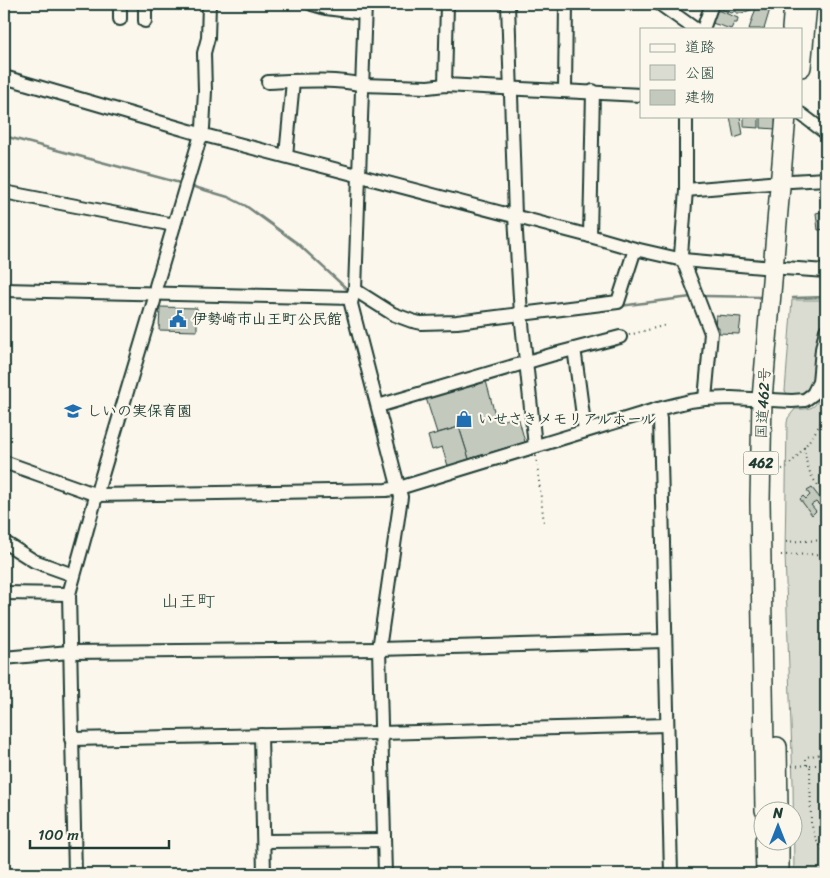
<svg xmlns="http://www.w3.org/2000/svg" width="830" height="878" font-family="Sriracha,'Klee One',sans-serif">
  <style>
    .green { fill: #dbdcd1; stroke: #7d8c82 }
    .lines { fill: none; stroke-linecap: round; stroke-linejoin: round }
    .stream { stroke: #74847b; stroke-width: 2.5 }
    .building { fill: #c4c9be; stroke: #1f3d34 }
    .minor-casing { stroke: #1f3d34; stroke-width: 16 }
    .highway-casing { stroke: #1f3d34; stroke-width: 22 }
    .path { stroke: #1f3d34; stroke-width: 2; stroke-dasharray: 1 4; stroke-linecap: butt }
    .minor { stroke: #fbf7ec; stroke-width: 12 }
    .highway { stroke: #fbf7ec; stroke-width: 19 }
    .labels { text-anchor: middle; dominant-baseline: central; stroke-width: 4.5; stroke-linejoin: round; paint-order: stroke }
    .shield { fill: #fbf7ec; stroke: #61756b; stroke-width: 1 }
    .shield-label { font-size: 14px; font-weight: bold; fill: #1f3d34 }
    .poi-label { font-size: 15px; font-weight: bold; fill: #1f3d34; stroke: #fbf7ec; text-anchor: start }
    .street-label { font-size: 15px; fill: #1f3d34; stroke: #fbf7ec }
    .quarter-label { font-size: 18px; fill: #1f3d34; stroke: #fbf7ec }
  </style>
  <rect width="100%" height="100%" fill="#fbf7ec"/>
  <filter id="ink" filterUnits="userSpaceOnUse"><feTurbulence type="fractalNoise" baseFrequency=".02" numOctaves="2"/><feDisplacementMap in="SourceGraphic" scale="10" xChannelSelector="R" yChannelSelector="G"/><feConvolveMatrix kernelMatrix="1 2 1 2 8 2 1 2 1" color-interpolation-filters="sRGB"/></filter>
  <g filter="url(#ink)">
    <!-- green -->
    <g class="green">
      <polygon points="792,300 826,300 826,316 818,339 813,384 807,393 798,396 789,396 785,391"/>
      <path d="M826 357V874H794L793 783 785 554 787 423 788 418 795 409C802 409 810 410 815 405 826 393 825 371 826 357Z"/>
    </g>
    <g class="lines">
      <!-- stream -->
      <g class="stream">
        <polyline points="4,136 180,183"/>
        <polyline points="191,186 228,197 246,206 297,243 348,290"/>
        <polyline points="704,296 762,297"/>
        <polyline points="793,298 826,297"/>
        <polyline points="620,306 691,297"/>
      </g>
    </g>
    <!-- building -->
    <g class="building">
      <polygon points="722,4 755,4 753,9 742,13 736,13 736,10 732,13 720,9"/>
      <polygon points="757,5 770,9 764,29 749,29"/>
      <polygon points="717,10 738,18 737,23 734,23 731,29 712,23"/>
      <polygon points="730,116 740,116 743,135 734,138"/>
      <polygon points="744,116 759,116 759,128 744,127"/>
      <polygon points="761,116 775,116 776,129 761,128"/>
      <polygon points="825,211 826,229 818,230 816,213"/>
      <polygon points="160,307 197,308 197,331 159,330"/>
      <polygon points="716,315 741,317 739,334 719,333 719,327 715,327"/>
      <polygon points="486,381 497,422 518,416 525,442 469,459 459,427 437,433 426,398"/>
      <polygon points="459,427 469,459 448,466 442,447 432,450 428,436"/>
      <polygon points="812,488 823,502 819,505 816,502 811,505 816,511 812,515 800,499 803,496 806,499 810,495 807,491"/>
    </g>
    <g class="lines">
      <!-- minor casing -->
      <g class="minor-casing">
        <g id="minor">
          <polyline points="120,4 120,19"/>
          <polyline points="312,4 326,8 364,13"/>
          <polyline points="365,4 355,290 352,298 351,304 401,497 379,649 385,874"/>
          <polyline points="508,4 515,216 521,314 535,446"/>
          <polyline points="660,4 695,29"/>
          <polyline points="145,21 145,4"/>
          <polyline points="703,29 712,4"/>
          <polyline points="4,77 200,134 590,236 635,249 683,260 774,268"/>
          <path d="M268 82C294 81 338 78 362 85L428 87 445 85 641 95"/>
          <polyline points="445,85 447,4"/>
          <polyline points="565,90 566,4"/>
          <polyline points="801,114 826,133"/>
          <polyline points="686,116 686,190 681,255 711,333 705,399"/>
          <polyline points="286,156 293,81"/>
          <polyline points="791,181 826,179"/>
          <polyline points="686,190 781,182"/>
          <polyline points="4,192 174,225"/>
          <polyline points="590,236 593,91"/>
          <polyline points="784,268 826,271"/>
          <polyline points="4,290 352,298"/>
          <polyline points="355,290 393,314 412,321 421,323 457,322 618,302 635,249"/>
          <polyline points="575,355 585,431"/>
          <polyline points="378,406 551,355 620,337"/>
          <polyline points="658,409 660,419 671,874"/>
          <polyline points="4,462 97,495 386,490 399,488 658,409 690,401 705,399 731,398 792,401 805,400 813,394 819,382 822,349 826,330"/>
          <polyline points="4,542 34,561 73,575"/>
          <polyline points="4,593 69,594"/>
          <polyline points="4,658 69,652 379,649 665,641"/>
          <polyline points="261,735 264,874"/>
          <polyline points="71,739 381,733 667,725"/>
          <polyline points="264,841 384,840"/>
          <polyline points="75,874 69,594 100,482 154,301 156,286 203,128 205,91 204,53 208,38 209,4"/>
        </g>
      </g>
      <!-- highway casing -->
      <g class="highway-casing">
        <g id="highway">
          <polyline points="792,29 794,4"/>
          <polyline points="801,67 807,4"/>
          <polyline points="777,747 778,810"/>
          <polyline points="765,810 760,501 762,399 786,116"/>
          <polyline points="765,840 766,874"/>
          <polyline points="779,840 779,874"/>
        </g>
      </g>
      <!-- path -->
      <g class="path">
        <polyline points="629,335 666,325"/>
        <path d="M804 447C807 471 811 478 826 495"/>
        <polyline points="536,456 544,523"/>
        <path d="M782 469C793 467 820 426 826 414"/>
        <polyline points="781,542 826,540"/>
        <polyline points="781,555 826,554"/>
        <polyline points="806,765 806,757 826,753"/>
        <polyline points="810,765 826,765"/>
        <polyline points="792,766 810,765 811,823 816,840 826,853"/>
      </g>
      <!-- minor -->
      <use href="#minor" class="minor"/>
      <!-- highway -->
      <use href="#highway" class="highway"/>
    </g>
  </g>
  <!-- icons -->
  <defs>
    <g id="civic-bare" transform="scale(1.35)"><path d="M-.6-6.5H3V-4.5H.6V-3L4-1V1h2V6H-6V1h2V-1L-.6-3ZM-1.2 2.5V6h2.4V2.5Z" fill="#1f6fb2" stroke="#fbf7ec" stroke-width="2.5" paint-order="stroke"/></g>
    <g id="school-bare" transform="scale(1.35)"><path d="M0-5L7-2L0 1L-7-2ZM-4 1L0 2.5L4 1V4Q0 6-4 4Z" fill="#1f6fb2" stroke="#fbf7ec" stroke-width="2.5" paint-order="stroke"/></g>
    <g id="shop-bare" transform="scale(1.35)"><path d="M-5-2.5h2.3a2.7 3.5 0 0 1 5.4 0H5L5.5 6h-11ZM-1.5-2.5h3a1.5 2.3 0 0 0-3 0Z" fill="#1f6fb2" stroke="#fbf7ec" stroke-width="2.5" paint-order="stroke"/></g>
  </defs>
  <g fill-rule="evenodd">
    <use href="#civic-bare" x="178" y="319"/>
    <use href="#school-bare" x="73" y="411"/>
    <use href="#shop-bare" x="464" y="419"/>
  </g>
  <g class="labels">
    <!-- shield labels -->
    <rect class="shield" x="743.5" y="451.5" width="35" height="23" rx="4"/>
    <g class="shield-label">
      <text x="761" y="463">462</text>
    </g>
    <!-- poi labels -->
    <g class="poi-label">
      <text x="192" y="319">伊勢崎市山王町公民館</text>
      <text x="87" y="411">しいの実保育園</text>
      <text x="478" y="419">いせさきメモリアルホール</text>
    </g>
    <!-- street labels -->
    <g class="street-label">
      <text transform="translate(763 403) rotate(-87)">国道462号</text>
    </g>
    <!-- quarter labels -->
    <g class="quarter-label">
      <text x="188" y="601">山王町</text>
    </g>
  </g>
  <!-- margin -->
  <rect width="830" height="878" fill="none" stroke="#fbf7ec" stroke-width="20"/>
  <rect x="10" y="10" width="810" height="858" fill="none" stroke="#1f3d34" stroke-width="2" filter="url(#ink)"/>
  <!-- legend -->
  <rect x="640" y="28" width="162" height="90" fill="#fbf7ec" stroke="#a3ada2"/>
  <rect x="650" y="44" width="25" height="8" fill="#fbf7ec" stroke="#a3ada2"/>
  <text x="685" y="52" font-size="15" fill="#1f3d34">道路</text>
  <rect x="650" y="65" width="25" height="15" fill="#dbdcd1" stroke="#a3ada2"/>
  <text x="685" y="78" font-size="15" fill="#1f3d34">公園</text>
  <rect x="650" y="90" width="25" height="15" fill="#c4c9be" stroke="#a3ada2"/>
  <text x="685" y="102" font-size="15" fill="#1f3d34">建物</text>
  <!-- north arrow -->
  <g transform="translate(778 826)"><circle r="24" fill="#fbf7ec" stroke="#a3ada2"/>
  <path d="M0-4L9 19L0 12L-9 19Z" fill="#1f6fb2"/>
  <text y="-8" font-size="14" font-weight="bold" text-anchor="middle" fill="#1f3d34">N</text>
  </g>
  <!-- scale -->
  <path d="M30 840v8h139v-8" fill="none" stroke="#1f3d34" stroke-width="2.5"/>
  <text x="38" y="840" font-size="15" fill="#1f3d34" stroke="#fbf7ec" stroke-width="4" paint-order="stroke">100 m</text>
</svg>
